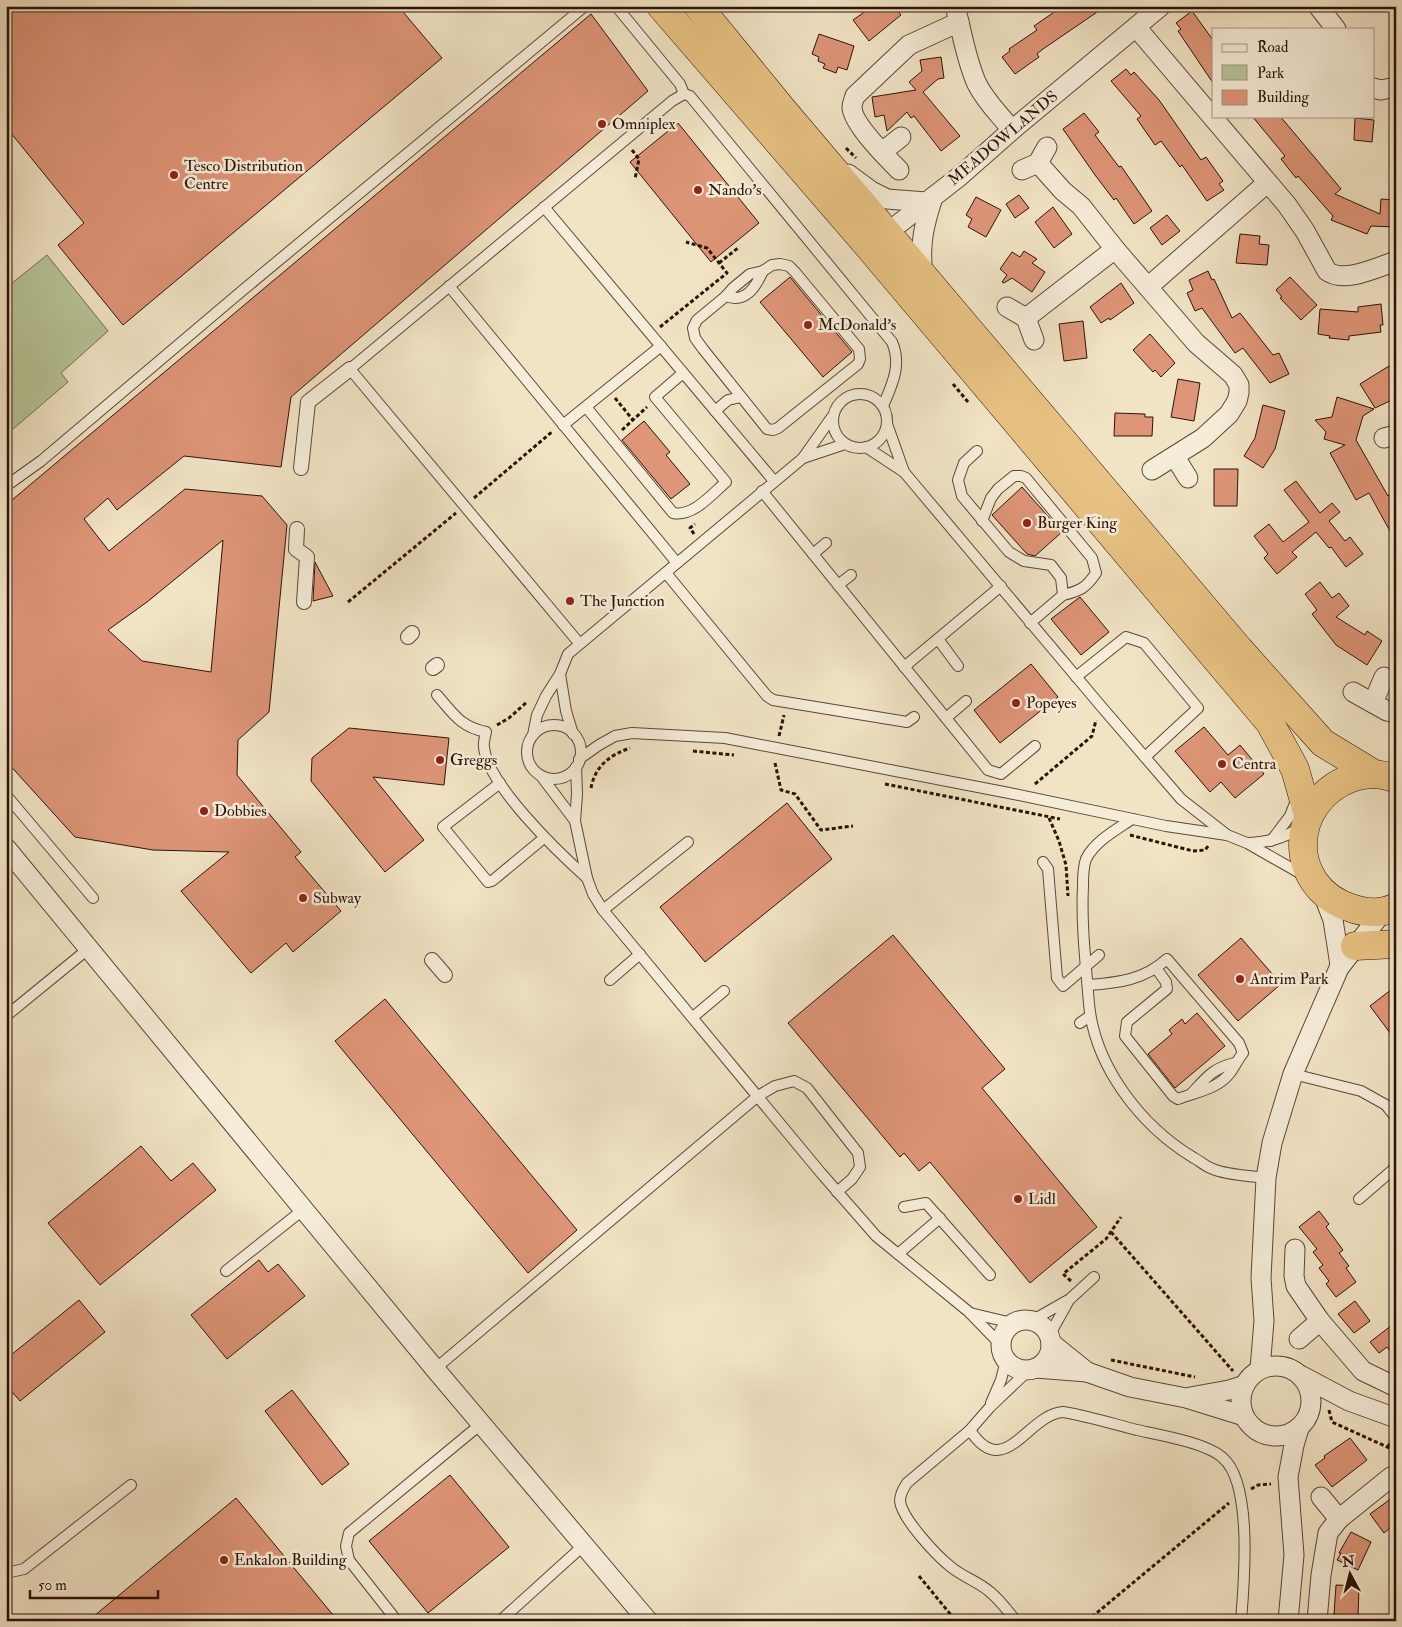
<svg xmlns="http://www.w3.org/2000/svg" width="1402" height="1627" font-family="'IM FELL Double Pica',serif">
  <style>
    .green { fill: #b7c597; stroke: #716c50 }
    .building { fill: #de9578; stroke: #2b1308; fill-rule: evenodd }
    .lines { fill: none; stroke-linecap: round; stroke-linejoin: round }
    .service-casing { stroke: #5c4737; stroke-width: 12 }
    .pedestrian-casing { stroke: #5c4737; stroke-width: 16 }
    .minor-casing { stroke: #5c4737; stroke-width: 21 }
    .trunk-casing { stroke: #2b1308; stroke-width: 29 }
    .path { stroke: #2b1308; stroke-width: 3; stroke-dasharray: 4 2.5; stroke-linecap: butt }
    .service { stroke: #f6edd9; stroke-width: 10 }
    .pedestrian { stroke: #f6edd9; stroke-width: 14 }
    .minor { stroke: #f6edd9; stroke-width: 19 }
    .trunk { stroke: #e8c282; stroke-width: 28 }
    .poi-dot { fill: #8f2418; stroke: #f6edd9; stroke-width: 2 }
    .labels { text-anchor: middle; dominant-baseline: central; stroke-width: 5; stroke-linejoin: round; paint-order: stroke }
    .poi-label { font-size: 16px; fill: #2b1308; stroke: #f6edd9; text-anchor: start }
    .street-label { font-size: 16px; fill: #2b1308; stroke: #f6edd9 }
  </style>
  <rect width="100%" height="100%" fill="#f1e4c5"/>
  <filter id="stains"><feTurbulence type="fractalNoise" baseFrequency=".004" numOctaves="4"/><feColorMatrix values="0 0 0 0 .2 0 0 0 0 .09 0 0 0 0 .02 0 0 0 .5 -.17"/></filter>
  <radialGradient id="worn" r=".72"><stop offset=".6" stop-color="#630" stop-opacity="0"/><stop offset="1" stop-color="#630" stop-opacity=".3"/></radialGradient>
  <!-- green -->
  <polygon class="green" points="47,255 108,331 61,373 68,382 6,435 6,288"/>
  <!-- building -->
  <g class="building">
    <polygon points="6,6 398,6 442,58 123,325 58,245 84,223 6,127"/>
    <polygon points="873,6 894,6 901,15 869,41 853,20"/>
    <polygon points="1063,6 1106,6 1043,49 1037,54 1039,57 1015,74 1002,57 1010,51 1009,49 1037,30 1034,26"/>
    <polygon points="1192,11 1213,40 1213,83 1178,31 1181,29 1176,23"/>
    <path d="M591 14 648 91 291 397 281 467 184 456 117 510 108 498 84 519 109 551 185 489 262 496 287 525 269 712 238 740 237 775 301 852 295 857 341 911 293 952 286 943 251 973 181 891 229 852 153 850 75 837 6 761V505ZM223 540 211 672 142 661 108 630 147 602Z"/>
    <polygon points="819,34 854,46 847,70 838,67 836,73 823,68 825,64 818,61 819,57 812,54"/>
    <polygon points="941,57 944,78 938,79 923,92 960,136 941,151 914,116 911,118 907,112 887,131 884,115 875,117 872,97 916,90 909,82 922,71 920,60"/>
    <polygon points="1126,69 1131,75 1134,72 1159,100 1201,160 1206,157 1223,181 1219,184 1224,190 1207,201 1182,165 1180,167 1161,141 1155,145 1137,119 1141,116 1111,81"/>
    <polygon points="1084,113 1099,132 1095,135 1119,167 1121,166 1152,211 1134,224 1116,198 1114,200 1095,175 1063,129"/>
    <polygon points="1252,116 1280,116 1341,189 1335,194 1380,214 1381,199 1396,200 1396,227 1371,226 1367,234 1331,220 1333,216 1298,176 1296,178 1281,159 1285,156"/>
    <polygon points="1355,118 1374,120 1372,142 1354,140"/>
    <polygon points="678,123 759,223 711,262 630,162"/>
    <polygon points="1019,195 1029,208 1015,218 1006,204"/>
    <polygon points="976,197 1001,210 986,237 968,227 972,219 966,215"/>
    <polygon points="1053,207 1072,234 1054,248 1035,222"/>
    <polygon points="1167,215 1180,231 1162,245 1150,228"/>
    <polygon points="1240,234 1260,236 1259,244 1269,245 1267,265 1236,263"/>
    <polygon points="1024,251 1037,259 1032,263 1045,272 1032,292 1012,278 1004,283 1002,282 1007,275 1000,269 1012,252 1020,257"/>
    <polygon points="1208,271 1212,280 1214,279 1232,318 1240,313 1273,355 1279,353 1289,374 1270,383 1243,348 1235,353 1202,308 1195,311 1187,293 1193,290 1189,280"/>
    <polygon points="790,277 852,352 823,377 760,302"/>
    <polygon points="1290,277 1317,305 1301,320 1280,298 1282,297 1276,290"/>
    <polygon points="1121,283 1134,303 1110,320 1109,318 1101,323 1090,307"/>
    <polygon points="1381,304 1383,325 1380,325 1381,332 1349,336 1349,340 1329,338 1330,336 1318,334 1320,309 1358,312 1358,307"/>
    <polygon points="1083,321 1087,358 1064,361 1059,324"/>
    <polygon points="1150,334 1175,363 1161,377 1155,370 1153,372 1133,350"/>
    <polygon points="1389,366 1396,377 1396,398 1375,408 1360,384"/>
    <polygon points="1178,379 1200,383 1194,421 1171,417"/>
    <polygon points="1337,397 1374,409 1363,416 1356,440 1388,496 1396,492 1396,542 1369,493 1356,500 1330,453 1345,445 1324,439 1326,432 1315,420 1332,417"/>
    <polygon points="1263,405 1285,411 1275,449 1263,468 1244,456 1255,438"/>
    <polygon points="1115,413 1145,414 1145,417 1153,417 1152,436 1114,436"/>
    <polygon points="644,421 670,452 666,455 690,484 671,499 622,440"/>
    <polygon points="1214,469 1238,469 1237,506 1214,506"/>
    <polygon points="1296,481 1320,513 1332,503 1340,512 1329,521 1345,541 1350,537 1363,554 1346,567 1331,547 1329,548 1316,532 1292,552 1297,557 1277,574 1264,558 1268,554 1254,536 1269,524 1283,542 1309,522 1284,490"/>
    <polygon points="1022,487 1062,532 1035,556 1027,554 992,515"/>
    <polygon points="315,562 333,596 313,601"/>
    <polygon points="1320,582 1332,598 1339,593 1349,606 1336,617 1365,635 1367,631 1382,641 1367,665 1336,645 1312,614 1317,610 1305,594"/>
    <polygon points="1080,597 1109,632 1081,655 1051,619"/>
    <polygon points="1031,664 1058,697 1000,743 974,710"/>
    <polygon points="1204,727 1228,755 1240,745 1264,774 1235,798 1221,782 1210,792 1175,751"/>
    <polygon points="349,728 449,738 444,785 373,777 424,840 385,872 311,781 312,758"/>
    <polygon points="787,803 832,859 705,962 660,907"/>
    <polygon points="893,935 1005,1069 982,1088 1097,1227 1030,1283 930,1162 919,1171 904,1153 900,1157 788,1023"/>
    <polygon points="1241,938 1281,984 1238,1021 1198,975"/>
    <polygon points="1396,986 1396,1041 1370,1006"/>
    <polygon points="385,999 577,1230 528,1273 335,1041"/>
    <polygon points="1197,1013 1225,1046 1175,1088 1148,1054 1172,1034 1169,1030 1182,1019 1185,1024"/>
    <polygon points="141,1146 171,1181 193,1163 216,1190 100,1285 48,1223"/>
    <polygon points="1319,1211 1329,1224 1326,1227 1343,1250 1339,1253 1349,1266 1346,1268 1356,1282 1336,1297 1326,1284 1329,1281 1319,1268 1323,1265 1313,1252 1317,1249 1299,1227"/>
    <polygon points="259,1260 268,1272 278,1264 305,1296 227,1359 191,1315"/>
    <polygon points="79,1300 105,1332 20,1401 6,1385 6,1359"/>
    <polygon points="1355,1301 1370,1321 1354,1333 1338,1314"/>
    <polygon points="1396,1322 1396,1358 1387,1347 1379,1353 1370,1342"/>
    <polygon points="292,1390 349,1464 322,1485 265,1411"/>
    <polygon points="1350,1438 1367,1460 1332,1487 1315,1465 1325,1458 1324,1456"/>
    <polygon points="450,1475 509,1547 428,1613 369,1541"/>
    <polygon points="1396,1495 1396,1523 1384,1533 1370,1514"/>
    <polygon points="236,1498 338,1621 88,1621"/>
    <polygon points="1351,1532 1371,1542 1358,1570 1337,1560 1341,1553 1339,1553"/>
    <polygon points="1336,1585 1359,1586 1358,1617 1334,1615"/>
  </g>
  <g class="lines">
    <!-- service casing -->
    <g class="service-casing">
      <g id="service">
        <polyline points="616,6 680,84 684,94"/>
        <polyline points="544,207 774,481"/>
        <polygon points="780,264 789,266 795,272 859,349 860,359 858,364 778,428 773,430 767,429 703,349 695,338 693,328 697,320 726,296 733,288 750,274 763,271 772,265"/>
        <polyline points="449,286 677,563"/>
        <path d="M726 296C746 304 756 286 763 271"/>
        <circle cx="860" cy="421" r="27"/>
        <path d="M586 407 673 513C693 517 711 495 726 482L655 397 683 373"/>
        <polyline points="715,411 728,400 741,397"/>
        <polyline points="887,424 904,472"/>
        <polyline points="563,425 661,346"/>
        <polyline points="866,447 904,472 1100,705 1181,799 1227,835 1247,843 1305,876"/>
        <polyline points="977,451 964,463 958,480 962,496 1009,552 1024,561 1051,565 1061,578 1063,595 1030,623"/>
        <polyline points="803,458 845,444"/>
        <polyline points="6,486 41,461 243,290 585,6"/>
        <polyline points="762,491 988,770 1001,774 1035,746"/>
        <path d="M982 521 991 498 998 489 1014 476H1021L1026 478 1092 558 1096 573C1086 588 1080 591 1063 595"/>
        <polyline points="813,554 826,543"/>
        <polyline points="666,573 767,696 773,700 907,722 914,717"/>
        <polyline points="838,585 851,575"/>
        <polyline points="938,639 958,666"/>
        <path d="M579 643 350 369 672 101 684 94 690 96 892 342C902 365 892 385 883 406"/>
        <polyline points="904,667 1001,586"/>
        <polyline points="560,674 566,711 573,734"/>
        <polyline points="1076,677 1126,637 1144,643 1198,708 1145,757"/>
        <path d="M437 695C453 713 460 727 486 732 485 737 483 743 484 747 487 784 559 853 587 878"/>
        <polyline points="946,718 966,701"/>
        <circle cx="554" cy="752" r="27"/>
        <polyline points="533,735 537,715 546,696 560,674 568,654 803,458 832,417"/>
        <polyline points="579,759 599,745 615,736 632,733 725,738 1009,793 1166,826 1227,835"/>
        <polyline points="576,767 577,794 575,821 587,878 593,894 603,910 821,1173 876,1236 969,1312 1000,1344"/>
        <polyline points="541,776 575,821"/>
        <polyline points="500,783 443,827 488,882 492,881 544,838"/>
        <polyline points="6,795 93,898"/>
        <path d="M1132 819C1116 830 1095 841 1086 859 1083 867 1083 877 1083 886 1081 925 1086 965 1089 1004 1095 1067 1141 1126 1194 1158 1200 1161 1206 1167 1213 1169 1226 1175 1252 1176 1266 1178"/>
        <polyline points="1271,841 1290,816 1297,798"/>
        <path d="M1248 843C1268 842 1284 839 1300 827"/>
        <polyline points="1043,862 1048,869 1057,978 1063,986 1099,955"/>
        <polyline points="603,910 688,842"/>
        <polyline points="610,980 640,954"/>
        <path d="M1088 985C1118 983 1144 980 1167 959L1239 1043 1243 1053C1238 1059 1235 1066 1230 1073 1218 1089 1196 1092 1178 1099L1173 1096 1125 1036 1127 1022 1167 989 1166 982 1156 968"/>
        <polyline points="6,1016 88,949"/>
        <polyline points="693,1017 724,991"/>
        <polyline points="1080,1023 1090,1016"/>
        <polyline points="1293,1074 1361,1091 1386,1105 1396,1118"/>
        <path d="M1192 1093C1207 1077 1213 1068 1235 1063"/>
        <polyline points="1359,1199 1396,1167"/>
        <polyline points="904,1207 926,1203 990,1275"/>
        <polyline points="898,1254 940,1218"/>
        <polyline points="226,1271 304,1209"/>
        <polyline points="970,1313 1012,1323"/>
        <polyline points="1033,1320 1070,1299 1094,1277"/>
        <polyline points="1049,1336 1069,1300"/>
        <polyline points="435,1369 758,1096 775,1086 794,1081 807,1088 858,1153 860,1167 852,1179 837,1192"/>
        <polyline points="991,1403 1001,1380 1006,1360"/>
        <path d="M970 1430C1004 1483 1028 1414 1063 1412 1088 1416 1113 1424 1137 1430 1160 1435 1207 1443 1223 1458 1253 1484 1244 1584 1241 1621"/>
        <polyline points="6,1573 24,1569 131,1485"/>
        <polyline points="397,1621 349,1560 346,1546 349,1533 481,1424"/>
        <polyline points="500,1621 584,1545"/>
        <path d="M1016 1621C1008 1611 1000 1600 990 1592 979 1582 963 1577 951 1567 937 1556 902 1519 900 1501 900 1494 903 1489 907 1483L970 1430 990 1407 1029 1370"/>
      </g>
    </g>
    <!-- pedestrian casing -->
    <g class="pedestrian-casing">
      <g id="pedestrian">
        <polyline points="301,468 308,402 350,369"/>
        <polyline points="297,529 296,549 307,557 304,602"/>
        <polyline points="408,637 412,633"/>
        <polyline points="433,668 437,665"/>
        <polyline points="432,960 445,975"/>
      </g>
    </g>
    <!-- minor casing -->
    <g class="minor-casing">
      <g id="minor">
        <path d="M955 6C962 32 966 60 977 84 986 102 1000 115 1012 130"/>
        <polyline points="1318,6 1336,29"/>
        <path d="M1136 27 1287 205 1305 231 1327 271C1344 284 1378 267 1396 261"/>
        <polyline points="1373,88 1381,90 1396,87"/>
        <polyline points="882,152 901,137"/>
        <polyline points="1038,163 1063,191 1081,206 1115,249 1196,343 1233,375 1239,385 1239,393 1237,401 1229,414 1203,438 1152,470"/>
        <path d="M899 170C887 158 852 123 852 107 852 103 854 100 855 96L909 45 959 22"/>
        <polyline points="1022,170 1038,163 1047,147"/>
        <polyline points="848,174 871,191 887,199 926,202"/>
        <polyline points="878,240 960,176 1012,130 1161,6"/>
        <path d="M923 275C919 245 924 225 933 197"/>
        <polyline points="1148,287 1267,183"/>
        <polyline points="1007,307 1026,318 1034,340"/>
        <polyline points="1026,318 1115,249"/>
        <polyline points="1384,438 1396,435"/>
        <polyline points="1175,457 1188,478"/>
        <polyline points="1353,692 1387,711 1396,713"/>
        <polyline points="1373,703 1384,677"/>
        <polyline points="6,848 435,1369 648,1621"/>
        <polyline points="1322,891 1333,920 1340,965"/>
        <polyline points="1295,1249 1294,1276 1296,1286 1320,1321 1363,1371 1396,1387"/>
        <circle cx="1026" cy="1345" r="25"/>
        <polyline points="1299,1339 1320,1321"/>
        <polyline points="1051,1343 1087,1372"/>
        <circle cx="1276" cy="1401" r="35"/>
        <polyline points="1036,1368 1087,1372 1130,1387 1186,1398 1244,1416"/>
        <polyline points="1260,1369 1264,1321 1261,1278 1266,1178 1272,1143 1293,1074 1339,968 1384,910"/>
        <polyline points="1302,1376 1349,1401 1396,1418"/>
        <polyline points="1190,1397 1229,1390 1245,1385"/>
        <polyline points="1321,1497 1339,1519"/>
        <polyline points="1288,1621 1294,1555 1288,1477 1294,1445 1299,1428"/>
        <polyline points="1317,1621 1321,1575 1328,1533 1339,1519 1391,1477"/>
      </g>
    </g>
    <!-- trunk casing -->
    <g class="trunk-casing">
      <g id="trunk">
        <polyline points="661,6 869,247 1270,723 1295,769 1308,815"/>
        <polyline points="698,6 783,110 1239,649 1323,743 1374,774"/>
        <path d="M1396 779C1382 773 1365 773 1351 778 1288 802 1286 887 1351 908 1365 913 1382 914 1396 907"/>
        <polyline points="1355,946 1396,944"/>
      </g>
    </g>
    <!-- path -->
    <g class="path">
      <polyline points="846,148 856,158"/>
      <polyline points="632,150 639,159 635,179"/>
      <polyline points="719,263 738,248"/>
      <polyline points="660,327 727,273 707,248 686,242"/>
      <polyline points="953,384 968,402"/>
      <polyline points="615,398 633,420"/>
      <polyline points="622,430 647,407"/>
      <polyline points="474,498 553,431"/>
      <polyline points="694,534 690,528 695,524"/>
      <polyline points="348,602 456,513"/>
      <polyline points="497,725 509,718 527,702"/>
      <polyline points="779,736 784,715"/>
      <polyline points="693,751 734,755"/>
      <polyline points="775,763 781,790 795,794 821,830 853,826"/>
      <polyline points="885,784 1060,819"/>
      <polyline points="1035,784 1092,736 1096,720"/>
      <path d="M591 788C595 766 610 755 630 748"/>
      <polyline points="1049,818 1059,841 1066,865 1068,896"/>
      <polyline points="1130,835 1193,851 1205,850 1209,845"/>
      <polyline points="1111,1232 1233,1371"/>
      <polyline points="1071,1281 1063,1274 1106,1239 1121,1217"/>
      <polyline points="1111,1360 1195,1377"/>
      <polyline points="1329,1410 1332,1422 1396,1451"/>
      <polyline points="1388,1447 1393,1435"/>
      <polyline points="1251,1489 1258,1485 1271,1484"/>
      <polyline points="919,1576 956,1621"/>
      <polyline points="967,1621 973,1616 977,1621"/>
      <polyline points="1087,1621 1229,1503"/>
    </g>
    <!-- service -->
    <use href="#service" class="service"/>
    <!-- pedestrian -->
    <use href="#pedestrian" class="pedestrian"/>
    <!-- minor -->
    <use href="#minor" class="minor"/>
    <!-- trunk -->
    <use href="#trunk" class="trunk"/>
  </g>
  <!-- markers -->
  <g class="poi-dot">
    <circle cx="602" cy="124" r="5"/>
    <circle cx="174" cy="175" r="5"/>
    <circle cx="698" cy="190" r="5"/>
    <circle cx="808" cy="325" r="5"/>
    <circle cx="1027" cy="523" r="5"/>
    <circle cx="570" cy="601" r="5"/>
    <circle cx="1016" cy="703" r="5"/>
    <circle cx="440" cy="760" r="5"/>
    <circle cx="1222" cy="764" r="5"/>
    <circle cx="204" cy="811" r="5"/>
    <circle cx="303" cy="898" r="5"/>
    <circle cx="1240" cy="979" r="5"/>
    <circle cx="1018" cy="1199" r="5"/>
    <circle cx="224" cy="1560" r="5"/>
  </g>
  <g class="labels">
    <!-- poi labels -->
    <g class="poi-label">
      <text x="612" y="124">Omniplex</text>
      <text x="184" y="166">Tesco Distribution<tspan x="184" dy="18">Centre</tspan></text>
      <text x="708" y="190">Nando's</text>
      <text x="818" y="325">McDonald's</text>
      <text x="1037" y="523">Burger King</text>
      <text x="580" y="601">The Junction</text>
      <text x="1026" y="703">Popeyes</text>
      <text x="450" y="760">Greggs</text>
      <text x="1232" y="764">Centra</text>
      <text x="214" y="811">Dobbies</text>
      <text x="313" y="898">Subway</text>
      <text x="1250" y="979">Antrim Park</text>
      <text x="1028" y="1199">Lidl</text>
      <text x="234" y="1560">Enkalon Building</text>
    </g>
    <!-- street labels -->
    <g class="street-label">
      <text transform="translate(1003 138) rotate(-40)">MEADOWLANDS</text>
    </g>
  </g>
  <!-- margin -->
  <rect width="1402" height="1627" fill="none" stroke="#f1e4c5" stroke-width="25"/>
  <rect x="8" y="8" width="1387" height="1612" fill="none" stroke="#2b1308" stroke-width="2.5"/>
  <rect x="12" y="12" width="1377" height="1602" fill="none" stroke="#2b1308"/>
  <!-- legend -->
  <rect x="1212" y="28" width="162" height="90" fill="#f6edd9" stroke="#a59685"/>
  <rect x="1222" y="44" width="25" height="8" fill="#f6edd9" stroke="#a59685"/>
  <text x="1257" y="52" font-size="15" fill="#2b1308">Road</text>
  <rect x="1222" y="65" width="25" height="15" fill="#b7c597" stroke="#a59685"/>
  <text x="1257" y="78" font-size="15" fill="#2b1308">Park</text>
  <rect x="1222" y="90" width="25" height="15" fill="#de9578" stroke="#a59685"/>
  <text x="1257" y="102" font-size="15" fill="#2b1308">Building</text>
  <!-- north arrow -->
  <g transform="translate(1350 1574) rotate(353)" stroke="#f6edd9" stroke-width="4" paint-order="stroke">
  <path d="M0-4L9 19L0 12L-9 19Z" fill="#2b1308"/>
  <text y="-8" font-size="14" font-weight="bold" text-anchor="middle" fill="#2b1308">N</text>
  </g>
  <!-- scale -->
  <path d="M30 1590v8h128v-8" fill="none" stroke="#2b1308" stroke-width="2.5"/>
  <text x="38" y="1590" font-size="15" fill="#2b1308" stroke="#f6edd9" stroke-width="4" paint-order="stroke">50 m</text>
  <rect width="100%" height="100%" filter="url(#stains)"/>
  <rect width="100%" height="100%" fill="url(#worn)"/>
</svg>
